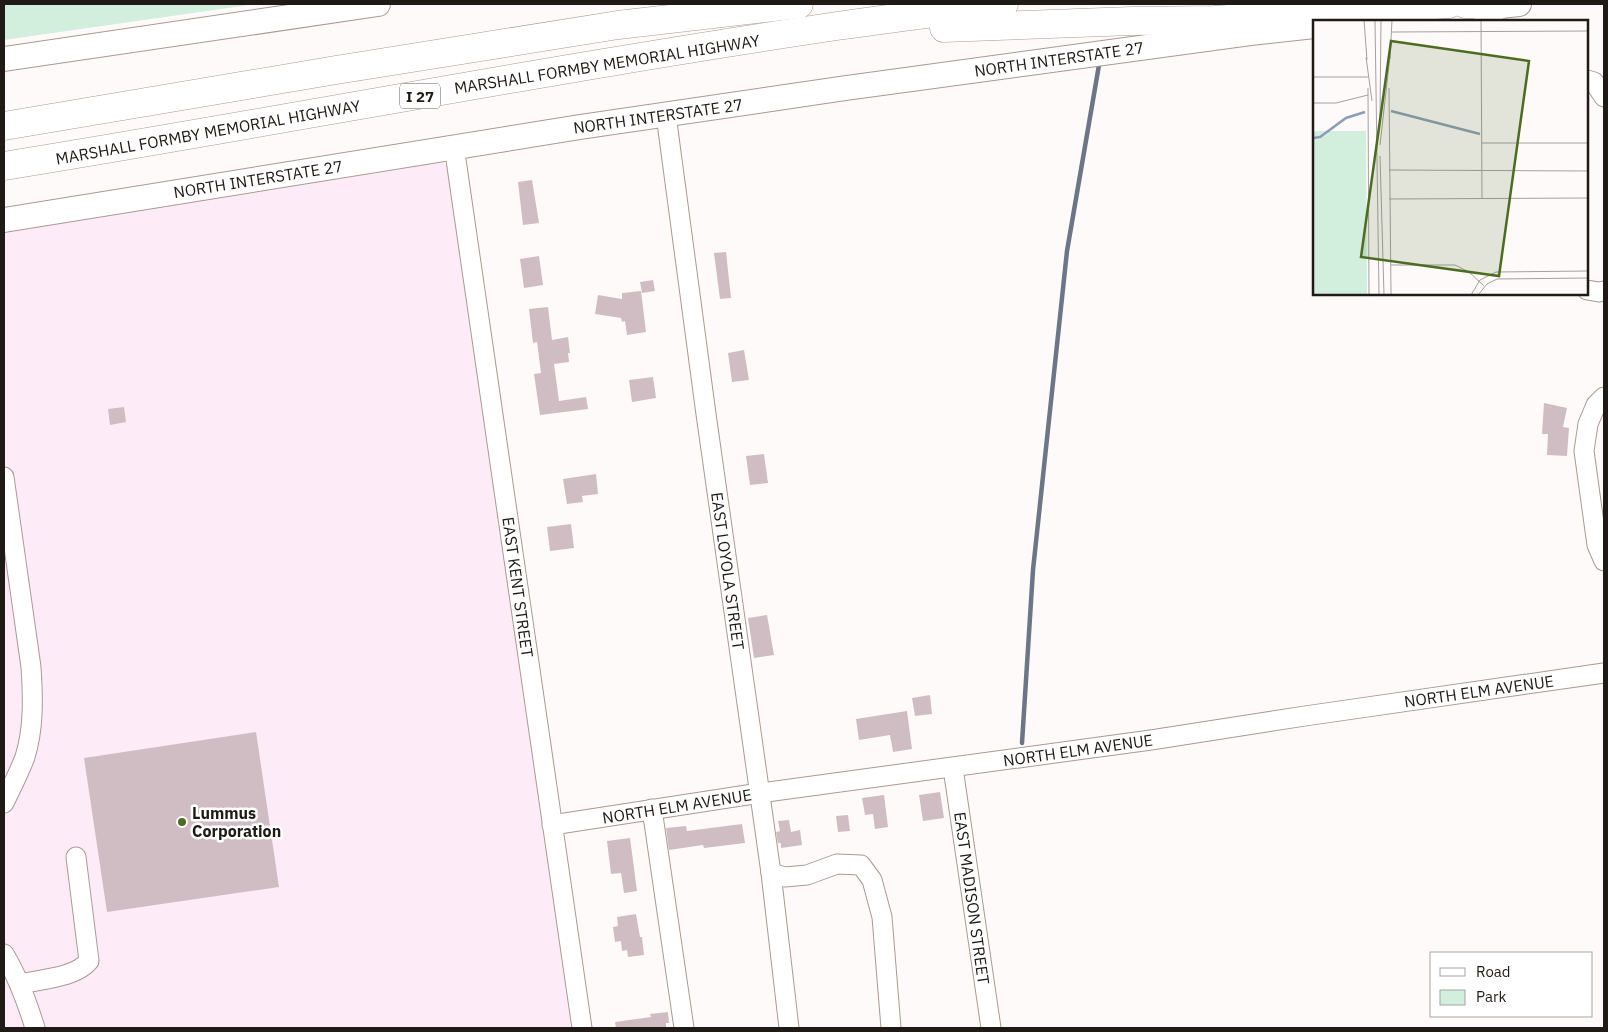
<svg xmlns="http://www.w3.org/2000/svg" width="1608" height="1032" font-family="'IBM Plex Sans',sans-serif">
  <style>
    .commercial { fill: #fdecf8 }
    .green { fill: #d2eedc }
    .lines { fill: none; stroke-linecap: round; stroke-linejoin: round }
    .stream { stroke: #6c7687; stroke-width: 4.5 }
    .building { fill: #d0bdc4 }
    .minor-casing { stroke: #ab9991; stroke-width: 21 }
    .major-casing { stroke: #ab9991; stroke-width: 26 }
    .highway-casing { stroke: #ab9991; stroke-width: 29 }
    .minor { stroke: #fff; stroke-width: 19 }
    .major { stroke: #fff; stroke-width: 24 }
    .highway { stroke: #fff; stroke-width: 28 }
    .poi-dot { fill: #4c6c22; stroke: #fff; stroke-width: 2 }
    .labels { text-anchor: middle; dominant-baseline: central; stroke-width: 5; stroke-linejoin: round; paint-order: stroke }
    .shield { fill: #fff; stroke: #635f5d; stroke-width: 1 }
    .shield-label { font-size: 15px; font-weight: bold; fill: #201a17 }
    .street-label { font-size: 16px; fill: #201a17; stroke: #fff }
    .poi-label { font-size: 16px; font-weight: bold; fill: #201a17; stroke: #fff; text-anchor: start }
    .inset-river { fill: none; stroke: #8c9eb7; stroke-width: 2.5 }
    .inset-road { fill: none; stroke: #a5a09f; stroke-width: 1 }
    .view { fill: #4c6c22; fill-opacity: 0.15; stroke: #4c6c22; stroke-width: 2.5 }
    .inset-edge { fill: none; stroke: #201a17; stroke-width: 2.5 }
  </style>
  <rect width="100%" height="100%" fill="#fefaf9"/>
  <!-- commercial -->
  <polygon class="commercial" points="435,160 442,161 448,168 573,1028 4,1028 4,233"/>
  <!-- green -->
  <polygon class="green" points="4,4 256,4 4,40"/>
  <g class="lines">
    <!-- stream -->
    <polyline class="stream" points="1022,743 1033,570 1067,251 1099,65"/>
  </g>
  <!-- building -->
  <g class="building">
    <polygon points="532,180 539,223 523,225 518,182"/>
    <polygon points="726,252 731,298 720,299 714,253"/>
    <polygon points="539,256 543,285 524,288 520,259"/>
    <polygon points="653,280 655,291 642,293 640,282"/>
    <polygon points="641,291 646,332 627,335 625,321 622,322 621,318 595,314 598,295 622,299 622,293"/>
    <polygon points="548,307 552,340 568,337 570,353 568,353 569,362 554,364 559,401 586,397 588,409 540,415 534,374 541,373 537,342 533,343 529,309"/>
    <polygon points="744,350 749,380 732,382 728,353"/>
    <polygon points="653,377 656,398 632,402 629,380"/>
    <polygon points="1544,403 1567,408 1563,427 1569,428 1567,456 1547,455 1548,434 1542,434"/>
    <polygon points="124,407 126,422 110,425 108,409"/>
    <polygon points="764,454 768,483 750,485 746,456"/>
    <polygon points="596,474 598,494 582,496 583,502 567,504 563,479"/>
    <polygon points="571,524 574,548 550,551 547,527"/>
    <polygon points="767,615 774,655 754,658 748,618"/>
    <polygon points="930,695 932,714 915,716 912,698"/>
    <polygon points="907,711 912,749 893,752 890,735 859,740 856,719"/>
    <polygon points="256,732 279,887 107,912 84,758"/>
    <polygon points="940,792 944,818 923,821 919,795"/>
    <polygon points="884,795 888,827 875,829 873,814 865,815 862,798"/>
    <polygon points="848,815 850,831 838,832 836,816"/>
    <polygon points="789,820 791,832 800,830 802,845 781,848 781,843 778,843 776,832 780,831 778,821"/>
    <polygon points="742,824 745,843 704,848 703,845 669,850 666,828 686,826 687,831"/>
    <polygon points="630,838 637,891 624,893 621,873 611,874 607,841"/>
    <polygon points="636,914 640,937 642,937 644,955 628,957 627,950 622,951 621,941 615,942 613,927 618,926 617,917"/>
    <polygon points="668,1012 669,1023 666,1023 666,1028 616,1028 615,1022 651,1017 650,1014"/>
  </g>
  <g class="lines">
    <!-- minor casing -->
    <g class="minor-casing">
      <g id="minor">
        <polyline points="1587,80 1594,82 1604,97"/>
        <polyline points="666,115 706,414 771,873 789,1028"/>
        <polyline points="454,146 582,1028"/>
        <polyline points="1587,290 1599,292 1604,291"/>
        <polyline points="1604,397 1596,405 1588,424 1584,451 1597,545 1604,561"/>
        <path d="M4 477 31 667C33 697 34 728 25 757 19 773 11 788 4 803"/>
        <polyline points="953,768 991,1028"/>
        <polyline points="652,809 684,1028"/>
        <polyline points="552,825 760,793 1151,740 1305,716 1604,673"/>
        <polyline points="771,873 785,877 807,875 837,864 861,865 872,880 882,917 891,1028"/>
        <path d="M4 954C18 977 27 1002 35 1028"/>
        <path d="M20 984C41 979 75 978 89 961L76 857"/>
      </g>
    </g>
    <!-- major casing -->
    <g class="major-casing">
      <g id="major">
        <polyline points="1480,8 1519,4"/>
        <polyline points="4,59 378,4"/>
        <polyline points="4,220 580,127 846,88 1250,33 1314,26"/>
      </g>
    </g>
    <!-- highway casing -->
    <g class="highway-casing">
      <g id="highway">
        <polyline points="1465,4 1497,6"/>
        <polyline points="944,28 1132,21 1214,20 1449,4"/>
        <polyline points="4,126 336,70 618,25 799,4"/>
        <path d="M4 166C282 121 559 67 837 26 893 18 948 11 1004 4"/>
      </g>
    </g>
    <!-- minor -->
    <use href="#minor" class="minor"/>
    <!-- major -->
    <use href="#major" class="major"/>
    <!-- highway -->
    <use href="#highway" class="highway"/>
  </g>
  <!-- markers -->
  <circle class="poi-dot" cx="182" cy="822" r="5"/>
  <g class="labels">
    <!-- shield labels -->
    <rect class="shield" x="400" y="83.5" width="40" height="25" rx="4"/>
    <g class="shield-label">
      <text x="420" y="96">I 27</text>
    </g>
    <!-- street labels -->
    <g class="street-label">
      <text transform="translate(1059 59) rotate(-8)">NORTH INTERSTATE 27</text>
      <text transform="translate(607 64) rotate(-9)">MARSHALL FORMBY MEMORIAL HIGHWAY</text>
      <text transform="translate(658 116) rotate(-8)">NORTH INTERSTATE 27</text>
      <text transform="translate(208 132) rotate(-10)">MARSHALL FORMBY MEMORIAL HIGHWAY</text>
      <text transform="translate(258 179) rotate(-9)">NORTH INTERSTATE 27</text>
      <text transform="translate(728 571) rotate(82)">EAST LOYOLA STREET</text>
      <text transform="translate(518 587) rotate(82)">EAST KENT STREET</text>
      <text transform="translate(1479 691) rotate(-8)">NORTH ELM AVENUE</text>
      <text transform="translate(1078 750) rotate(-8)">NORTH ELM AVENUE</text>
      <text transform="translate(677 806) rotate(-9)">NORTH ELM AVENUE</text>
      <text transform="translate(972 898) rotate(82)">EAST MADISON STREET</text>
    </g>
    <!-- poi labels -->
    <g class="poi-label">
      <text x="192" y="813">Lummus<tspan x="192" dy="18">Corporation</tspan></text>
    </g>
  </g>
  <!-- overview -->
  <g transform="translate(1313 20)">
    <rect width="275" height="275" fill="#fefaf9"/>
    <path d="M0 111H53L54 275H0Z" fill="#d2eedc"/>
    <path class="inset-river" d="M78 91 167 114M0 118 7 117 33 98 52 92"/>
    <path class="inset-road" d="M51 0 54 40M62 0 66 275M168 0 169 178M79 12 275 11M53 37 59 81M77 39 79 0M0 57H55M55 68 56 275M76 68 78 275M0 83H23L55 75M67 96 68 0M169 123H275M67 125 77 36M67 136 71 275M76 150 275 151M76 179 275 178M78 245H142L156 252 171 266M158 275 167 260 183 252 275 251M165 275 174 264 184 259 275 258"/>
    <path class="view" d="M78 21 216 41 186 256 48 237Z"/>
    <rect width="275" height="275" class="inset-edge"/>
  </g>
  <!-- border -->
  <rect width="1608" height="1032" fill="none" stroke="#201a17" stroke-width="10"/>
  <!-- legend -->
  <rect x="1430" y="952" width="162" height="65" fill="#ffffff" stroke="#a6a3a2"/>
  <rect x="1440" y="968" width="25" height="8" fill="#ffffff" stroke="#a6a3a2"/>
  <text x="1476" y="977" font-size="15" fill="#201a17">Road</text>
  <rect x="1440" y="990" width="25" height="15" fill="#d2eedc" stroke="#a6a3a2"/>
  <text x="1476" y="1002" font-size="15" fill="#201a17">Park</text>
</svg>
